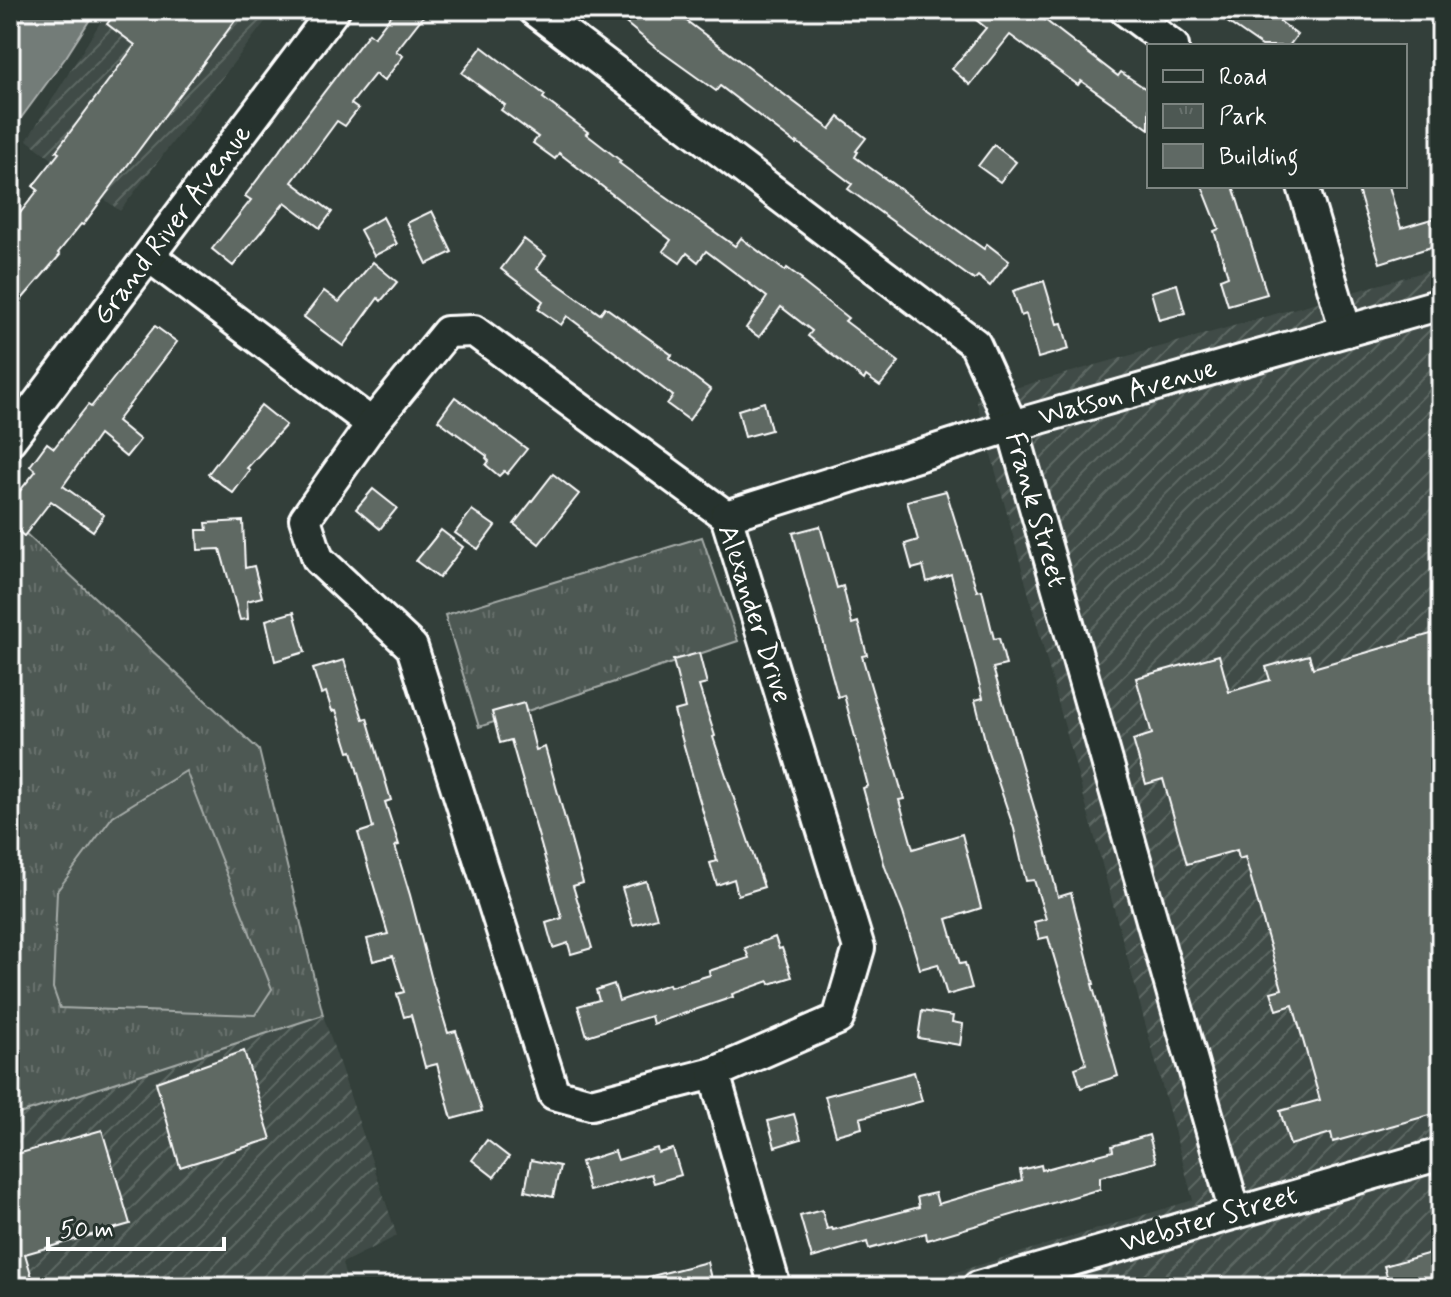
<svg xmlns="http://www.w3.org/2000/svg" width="1451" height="1297" font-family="Mynerve,sans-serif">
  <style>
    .industrial { fill: url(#industrial-furrows) }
    .park { fill: url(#park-tufts); stroke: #a6aca9; stroke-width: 2 }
    .garden { fill: #4d5853; stroke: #a6aca9; stroke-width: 2 }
    .water { fill: #737b78; stroke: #abb0ae; stroke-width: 2 }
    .building { fill: #5f6964; stroke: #fff; stroke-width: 2 }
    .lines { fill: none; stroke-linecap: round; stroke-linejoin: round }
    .minor-casing { stroke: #fff; stroke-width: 36 }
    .minor { stroke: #26332d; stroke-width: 30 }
    .labels { text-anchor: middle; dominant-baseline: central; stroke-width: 6; stroke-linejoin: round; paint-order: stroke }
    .street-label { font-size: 28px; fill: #fff; stroke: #26332d }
  </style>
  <defs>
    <pattern id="industrial-furrows" width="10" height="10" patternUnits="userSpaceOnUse" patternTransform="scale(2)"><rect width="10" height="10" fill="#404c47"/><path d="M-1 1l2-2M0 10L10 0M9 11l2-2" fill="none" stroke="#5d6763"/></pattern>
    <pattern id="park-tufts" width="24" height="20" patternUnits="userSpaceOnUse" patternTransform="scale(2)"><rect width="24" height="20" fill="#4d5853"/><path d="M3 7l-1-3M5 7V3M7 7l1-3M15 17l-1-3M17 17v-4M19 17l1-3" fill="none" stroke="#68716d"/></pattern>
  </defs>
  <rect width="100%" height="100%" fill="#333f3a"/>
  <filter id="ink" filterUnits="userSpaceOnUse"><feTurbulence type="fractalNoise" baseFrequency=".0125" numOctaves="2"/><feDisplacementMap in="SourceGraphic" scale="16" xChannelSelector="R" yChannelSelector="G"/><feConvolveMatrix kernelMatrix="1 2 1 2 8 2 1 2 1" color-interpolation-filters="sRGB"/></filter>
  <g filter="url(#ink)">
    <!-- industrial -->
    <g class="industrial">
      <polygon points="108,10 274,10 120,211 27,140"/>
      <polygon points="1441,267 1441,1287 907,1287 1193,1200 976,399"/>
      <polygon points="323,1015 397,1236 342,1263 348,1287 10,1287 10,1117"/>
    </g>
    <!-- park -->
    <g class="park">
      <polygon points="10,519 259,750 323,1015 10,1117"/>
      <polygon points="702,537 738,641 479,727 445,615"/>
    </g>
    <!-- garden -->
    <polygon class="garden" points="186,771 272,989 255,1015 60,1008 53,988 57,891 113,816"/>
    <!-- water -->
    <polygon class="water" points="10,10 96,10 66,57 10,133"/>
    <!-- building -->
    <g class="building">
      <polygon points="118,10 243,10 83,225 81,224 58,253 60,255 10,313 10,226 38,190 33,186 59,153 56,151 135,45 107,24"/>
      <polygon points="395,10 428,10 396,51 403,56 384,81 375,74 351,104 358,109 345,126 337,121 292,182 332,212 320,228 285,202 233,266 212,249 251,200 245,196 369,33 374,37"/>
      <polygon points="610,10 672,10 830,129 839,117 866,138 856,151 858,152 855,157 984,249 987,244 1009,261 990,286 978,276 974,280 848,189 852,184 797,142 796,144 720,86 716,91 656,48"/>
      <polygon points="964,10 1032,10 1118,76 1121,72 1149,91 1149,129 1081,81 1078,85 1010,35 970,85 952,69 986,28"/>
      <polygon points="1210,10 1266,10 1297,35 1289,46 1262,46"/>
      <polygon points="482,47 545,95 543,98 588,132 586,134 621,161 619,163 650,186 735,246 741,238 785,271 787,268 802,279 801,281 848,318 845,321 899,362 880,386 866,376 864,380 808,336 812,331 781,307 759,337 746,328 767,297 706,251 698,262 687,253 680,263 663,251 671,240 559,153 555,159 533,143 538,137 501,110 505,105 462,73"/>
      <polygon points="994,145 1016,162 1000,182 978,166"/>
      <polygon points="1202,186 1233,186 1267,294 1228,305 1220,279 1228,276 1214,231 1219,229"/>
      <polygon points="1370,186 1389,186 1401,228 1435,218 1441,244 1380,263 1358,190"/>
      <polygon points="432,211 452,252 427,264 407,223"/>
      <polygon points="383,217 397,244 374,256 360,230"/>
      <polygon points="524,239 546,256 537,269 600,314 605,307 672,355 669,358 711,390 689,420 667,404 673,396 567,316 561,325 538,309 543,301 501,269"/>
      <polygon points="373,262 397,282 381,301 378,298 343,346 304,317 324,291 339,302"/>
      <polygon points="1044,281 1057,324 1062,323 1069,349 1038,358 1026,314 1021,316 1013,291"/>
      <polygon points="1177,284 1185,313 1159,320 1151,292"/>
      <polygon points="155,326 177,342 117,421 140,440 126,457 99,435 63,486 104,515 93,531 51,501 24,536 10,525 10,503 36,471 30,466 47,443 54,448 88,405 91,407"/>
      <polygon points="455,397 527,449 507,474 504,471 499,476 486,465 489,461 486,458 487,456 438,420"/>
      <polygon points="764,402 771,430 745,437 738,410"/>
      <polygon points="261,405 286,425 247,468 250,470 233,493 208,474"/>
      <polygon points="553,474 579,494 539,544 514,524"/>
      <polygon points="373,489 397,508 380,529 356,509"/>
      <polygon points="946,491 977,591 982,590 994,639 999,638 1006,665 993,668 1044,841 1058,897 1071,893 1094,984 1092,984 1118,1076 1081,1088 1075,1068 1086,1064 1048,937 1039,939 1034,922 1046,919 1034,880 1026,881 1014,829 988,752 975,700 983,698 951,574 927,582 923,566 912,569 905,544 918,540 907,501"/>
      <polygon points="472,510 495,526 478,549 455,533"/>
      <polygon points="243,521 245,568 254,566 262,597 247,601 248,619 240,620 220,549 198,550 197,530 207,530 206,523"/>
      <polygon points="820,526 837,588 843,586 852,624 858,622 867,655 862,656 904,799 899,800 913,849 962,834 981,908 947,919 960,964 965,963 972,988 947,995 938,964 920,969 903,913 885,867 863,788 868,786 844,695 838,697 793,533"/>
      <polygon points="441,530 463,547 439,578 416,561"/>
      <polygon points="294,612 305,652 275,661 266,620"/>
      <polygon points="1441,631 1441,1112 1333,1142 1331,1133 1290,1145 1280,1111 1320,1100 1293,1005 1277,1010 1271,992 1282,989 1245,857 1239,859 1237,850 1187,864 1163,779 1146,784 1133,740 1152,734 1136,678 1219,655 1229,692 1270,680 1266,667 1309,655 1313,668"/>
      <polygon points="699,653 707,684 699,686 715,736 713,737 764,887 738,895 734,879 717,885 710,863 717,861 674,711 685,708 673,660"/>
      <polygon points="344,660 363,719 367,718 391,800 385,802 399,845 395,846 410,895 432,980 448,1033 456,1031 482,1111 452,1119 437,1064 425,1067 411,1015 404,1017 397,994 404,992 393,956 373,961 367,939 388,934 359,836 358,833 373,828 352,751 349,752 336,710 332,711 326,692 321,694 313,669"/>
      <polygon points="524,703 536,750 545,747 583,883 573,886 592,948 571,954 568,943 553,948 546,923 562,918 511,740 500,743 492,712"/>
      <polygon points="646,881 657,918 633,925 622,888"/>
      <polygon points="775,937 779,949 782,948 792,977 770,984 769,981 732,994 733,997 653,1024 651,1016 587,1036 578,1006 599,1000 596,990 614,984 619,1001 669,984 670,987 710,975 709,971 749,958 745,948"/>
      <polygon points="922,1011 953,1016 952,1022 963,1024 960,1045 918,1038"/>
      <polygon points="244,1051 271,1139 180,1167 156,1082"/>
      <polygon points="914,1072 922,1101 860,1118 862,1128 836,1135 825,1096"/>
      <polygon points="794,1114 801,1139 775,1147 768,1121"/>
      <polygon points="102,1130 130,1224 25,1254 35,1287 10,1287 10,1156"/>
      <polygon points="1149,1135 1156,1162 1100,1177 1100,1189 927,1240 926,1233 869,1249 867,1242 812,1258 800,1216 822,1210 827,1229 832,1228 833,1230 919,1207 917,1197 935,1193 938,1204 1022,1180 1020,1170 1041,1165 1042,1170 1113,1151 1112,1146"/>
      <polygon points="487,1140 509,1157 494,1177 472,1160"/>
      <polygon points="657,1148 658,1153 673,1149 681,1175 654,1183 651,1174 589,1191 581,1162 615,1151 618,1160"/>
      <polygon points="531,1160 560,1166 553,1197 525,1191"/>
      <polygon points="1441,1250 1441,1287 1390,1287 1384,1266"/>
      <polygon points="707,1262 713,1287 637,1287 636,1280"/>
    </g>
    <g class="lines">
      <!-- minor casing -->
      <g class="minor-casing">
        <g id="minor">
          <polyline points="534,10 975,344 1012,426 1235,1213"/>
          <polyline points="1125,10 1173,46"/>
          <polyline points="1303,186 1346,331"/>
          <polyline points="150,257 372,424"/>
          <polygon points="474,331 726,516 859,948 838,1019 714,1073 591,1104 554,1094 412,647 318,559 305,519 372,424 447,332"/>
          <polyline points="10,440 334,10"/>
          <polyline points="726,516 1012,426 1441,304"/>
          <polyline points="714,1073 775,1287"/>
          <polyline points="978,1287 1441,1154"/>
        </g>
      </g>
      <!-- minor -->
      <use href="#minor" class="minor"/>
    </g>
  </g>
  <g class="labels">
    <!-- street labels -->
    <g class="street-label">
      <text transform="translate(173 225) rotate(-53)">Grand River Avenue</text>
      <text transform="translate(1128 393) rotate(-16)">Watson Avenue</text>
      <text transform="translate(1035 510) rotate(74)">Frank Street</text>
      <text transform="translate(754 614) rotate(72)">Alexander Drive</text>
      <text transform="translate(1209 1220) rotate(-16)">Webster Street</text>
    </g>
  </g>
  <!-- margin -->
  <rect width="1451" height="1297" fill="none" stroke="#26332d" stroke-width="40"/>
  <rect x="20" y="20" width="1411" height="1257" fill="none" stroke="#fff" stroke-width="3" filter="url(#ink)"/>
  <!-- legend -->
  <rect x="1147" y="44" width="260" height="144" fill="#26332d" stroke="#7d8581" stroke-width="2"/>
  <rect x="1163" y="70" width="40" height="12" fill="#26332d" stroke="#7d8581" stroke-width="2"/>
  <text x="1219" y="84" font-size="24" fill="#ffffff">Road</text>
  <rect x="1163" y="104" width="40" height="24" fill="url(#park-tufts)" stroke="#7d8581" stroke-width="2"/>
  <text x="1219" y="124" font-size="24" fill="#ffffff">Park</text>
  <rect x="1163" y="144" width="40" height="24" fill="#5f6964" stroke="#7d8581" stroke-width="2"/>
  <text x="1219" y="164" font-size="24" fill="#ffffff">Building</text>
  <!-- scale -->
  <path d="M48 1237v12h176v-12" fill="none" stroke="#ffffff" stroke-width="4"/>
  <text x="60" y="1237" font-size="24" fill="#ffffff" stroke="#26332d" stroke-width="6" paint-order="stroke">50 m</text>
</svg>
